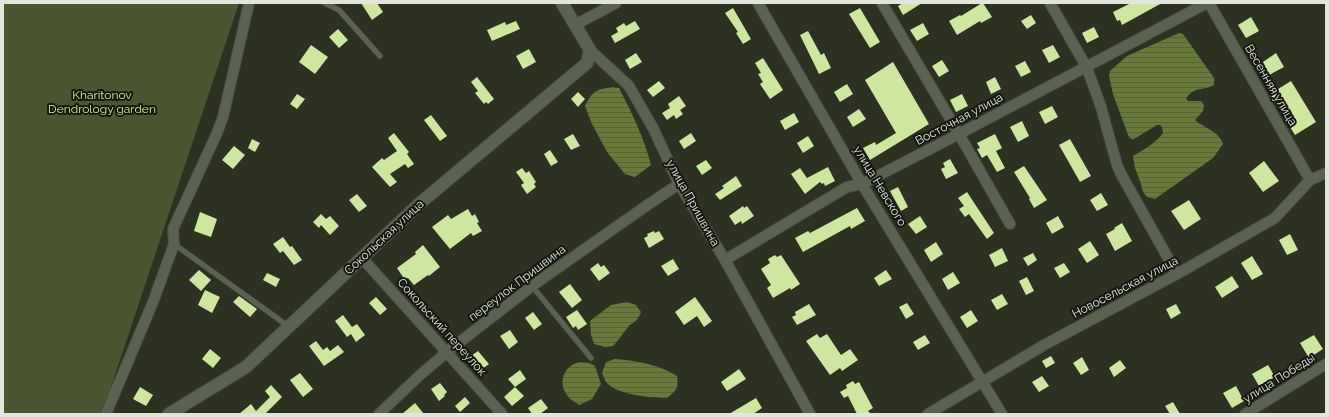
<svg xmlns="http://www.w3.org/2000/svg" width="1329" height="417" font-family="Raleway,sans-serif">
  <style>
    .green { fill: #4a562f }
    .water { fill: url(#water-rules) }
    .building { fill: #cfe69f }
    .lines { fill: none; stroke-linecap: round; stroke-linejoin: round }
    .service-casing { stroke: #494e40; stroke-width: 6 }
    .minor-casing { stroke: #494e40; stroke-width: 12 }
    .tertiary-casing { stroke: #494e40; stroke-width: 14 }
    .service { stroke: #5c6251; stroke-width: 5 }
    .minor { stroke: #5c6251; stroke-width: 10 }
    .tertiary { stroke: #5c6251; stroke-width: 12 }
    .labels { text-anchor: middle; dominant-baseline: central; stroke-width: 4; stroke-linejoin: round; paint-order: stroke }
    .street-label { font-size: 12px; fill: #e1e5db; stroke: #151811 }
    .park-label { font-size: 12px; fill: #d1ef8e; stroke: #151811 }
  </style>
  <defs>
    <pattern id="water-rules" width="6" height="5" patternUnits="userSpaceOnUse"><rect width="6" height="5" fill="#677a37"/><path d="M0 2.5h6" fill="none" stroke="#57623c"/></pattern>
  </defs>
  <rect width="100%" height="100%" fill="#2c3122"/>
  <!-- green -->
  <polygon class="green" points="3,3 239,3 102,414 3,414"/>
  <!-- water -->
  <g class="water">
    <path d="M1179 33 1183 34 1214 78V85C1202 91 1194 86 1186 99L1188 101H1201L1204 105 1203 111 1195 120C1204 128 1219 131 1223 144L1213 158 1155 199 1147 197 1143 192 1141 184 1135 168 1133 156C1143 150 1156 143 1163 133L1162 127 1160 125H1157L1134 139H1131L1128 135 1113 94 1109 76 1110 71 1127 56Z"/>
    <path d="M613 87 619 88C632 113 644 138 651 165L635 177 625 174 607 152 591 122 585 106C592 91 597 89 613 87Z"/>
    <path d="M627 302 636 305 641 312C637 323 635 320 628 327 623 333 619 340 613 346L605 347 594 344 591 335 590 321 611 305Z"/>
    <path d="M615 359C637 361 658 364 677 376 679 388 676 391 667 398 652 398 619 395 608 384 605 382 604 377 602 373L606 362Z"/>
    <path d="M580 362 589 363 595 366 601 384 592 399 579 405C575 402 569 399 567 395 557 381 565 365 580 362Z"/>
  </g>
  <!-- building -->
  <g class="building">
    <polygon points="361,3 377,3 383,12 372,20"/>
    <polygon points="903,3 922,3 903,15 898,6"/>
    <polygon points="982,3 983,3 992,17 981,23 980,21 957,35 949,21 960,15 961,16"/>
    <polygon points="1131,3 1162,3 1122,25 1120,20 1117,21 1113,12"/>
    <polygon points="733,8 751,39 743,44 736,33 738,32 725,13"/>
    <polygon points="860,8 880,42 870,48 849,14"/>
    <polygon points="1031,15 1036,23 1027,29 1021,21"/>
    <polygon points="1251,17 1259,31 1246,38 1238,25"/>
    <polygon points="516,21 520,29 492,41 487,30 505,22 506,25"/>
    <polygon points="635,21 640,29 615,43 611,36 618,32 616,28 624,23 626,26"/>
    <polygon points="923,23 929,34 917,41 910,30"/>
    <polygon points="1094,27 1099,37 1087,43 1082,33"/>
    <polygon points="338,29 348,40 339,48 329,37"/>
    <polygon points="808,31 821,55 824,53 831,68 819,74 800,35"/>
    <polygon points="311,45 328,57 315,74 299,62"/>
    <polygon points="1053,45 1060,57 1049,63 1042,50"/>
    <polygon points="529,49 536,62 523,69 516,56"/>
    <polygon points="636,53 642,62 630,69 625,60"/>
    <polygon points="1276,53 1284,67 1269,75 1263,62"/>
    <polygon points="763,58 783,90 770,99 760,84 763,82 758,74 761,73 755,63"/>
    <polygon points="942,60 949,71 939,77 932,66"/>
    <polygon points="1025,61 1031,72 1021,77 1015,66"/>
    <polygon points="893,62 929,124 870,160 863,148 875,142 876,145 896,133 865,80"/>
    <polygon points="477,77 494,99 488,104 486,102 484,104 475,93 478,91 471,82"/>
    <polygon points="995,77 1001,89 991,94 986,82"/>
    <polygon points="659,81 665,88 653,97 647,90"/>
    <polygon points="1291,81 1316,122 1295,135 1270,94"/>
    <polygon points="847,84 853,94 840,102 834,92"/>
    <polygon points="578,92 585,99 578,107 571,99"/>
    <polygon points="297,94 305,99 297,109 290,104"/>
    <polygon points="962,94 968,106 956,112 950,100"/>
    <polygon points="679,96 686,106 680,110 683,114 676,119 674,115 667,120 662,113 670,108 668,104"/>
    <polygon points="1052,106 1058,117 1045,124 1039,112"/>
    <polygon points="859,109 866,119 853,127 847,117"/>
    <polygon points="794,113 799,122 785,130 780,121"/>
    <polygon points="431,115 447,136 440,141 424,120"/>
    <polygon points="1022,121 1029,136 1018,142 1010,127"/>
    <polygon points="394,133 409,152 407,154 414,164 408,168 405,164 390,174 397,182 390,187 372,167 382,158 384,160 397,151 388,138"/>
    <polygon points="691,133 696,141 684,149 679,141"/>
    <polygon points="573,134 580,146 571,150 564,139"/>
    <polygon points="995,134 1002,148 996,151 1005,168 997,172 987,155 982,158 977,149 980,148 977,143"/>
    <polygon points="808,136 814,146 803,153 797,143"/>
    <polygon points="252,139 260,143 255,152 248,148"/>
    <polygon points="1070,139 1091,176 1080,182 1059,145"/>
    <polygon points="234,146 245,155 233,169 222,160"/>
    <polygon points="550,150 558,162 551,166 544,154"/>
    <polygon points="950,159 958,173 946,179 941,169 945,167 943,163"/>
    <polygon points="706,160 712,168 702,175 696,166"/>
    <polygon points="1264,161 1279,181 1263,192 1249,173"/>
    <polygon points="1024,166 1047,200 1034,208 1029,199 1030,198 1014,172"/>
    <polygon points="828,167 835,181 825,186 824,183 822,184 820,182 805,194 791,174 800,168 807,178"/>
    <polygon points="522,168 526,173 529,171 536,182 534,184 536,187 527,194 521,185 524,183 516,172"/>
    <polygon points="736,176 742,186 720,200 715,194 724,188 722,186"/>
    <polygon points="898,187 908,207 901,211 890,191"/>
    <polygon points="967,192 994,233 987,239 969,214 965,217 959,209 964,206 958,198"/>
    <polygon points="1101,193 1108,205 1097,211 1090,200"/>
    <polygon points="357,194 367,206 359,212 349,200"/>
    <polygon points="1189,200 1201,219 1184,230 1171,211"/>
    <polygon points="743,206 744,208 747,206 754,216 742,224 741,221 735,225 729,216"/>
    <polygon points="857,208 865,221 851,229 850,226 803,252 795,238 808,231 810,233"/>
    <polygon points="468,209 472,216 475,214 479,222 477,223 482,231 473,236 471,233 450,249 432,227 448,215 451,219"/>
    <polygon points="200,212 217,219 211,237 194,231"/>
    <polygon points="321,214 326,219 330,216 339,226 330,235 321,225 319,228 313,222"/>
    <polygon points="920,216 927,227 916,234 908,224"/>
    <polygon points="1058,216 1064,227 1052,234 1046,223"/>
    <polygon points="1122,223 1132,241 1115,251 1106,234 1115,229 1114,228"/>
    <polygon points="654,231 655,233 659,231 664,239 649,248 644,238 648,236 647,234"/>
    <polygon points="1290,234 1298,250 1287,255 1279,240"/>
    <polygon points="283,237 290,247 292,246 302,260 294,265 283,251 280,253 273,244"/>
    <polygon points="1090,241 1099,255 1087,263 1078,249"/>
    <polygon points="936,242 943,254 931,262 924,250"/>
    <polygon points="423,245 440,267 429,276 428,275 414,285 408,278 405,280 397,268 416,254 415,252"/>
    <polygon points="1002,248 1008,261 995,267 989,255"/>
    <polygon points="1033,253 1037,260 1028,266 1023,258"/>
    <polygon points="775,255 777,257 781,255 800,284 791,290 790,288 773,298 767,288 771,285 761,269 770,263 768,259"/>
    <polygon points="1252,256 1263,274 1252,280 1241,263"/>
    <polygon points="673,259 679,269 668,276 661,266"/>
    <polygon points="598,263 601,267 604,265 610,273 599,281 590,269"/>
    <polygon points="1064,263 1070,272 1060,278 1054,268"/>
    <polygon points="199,270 211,280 201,291 189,280"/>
    <polygon points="886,270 892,279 879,286 874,278"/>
    <polygon points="953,272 960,283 948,290 942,279"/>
    <polygon points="267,273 280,279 276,287 263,280"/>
    <polygon points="1232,276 1239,287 1222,298 1215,287"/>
    <polygon points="1027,277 1034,291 1026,295 1019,281"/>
    <polygon points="570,284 582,300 572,308 559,292"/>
    <polygon points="205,290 220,297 212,313 198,305"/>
    <polygon points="1002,294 1008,304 997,310 991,300"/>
    <polygon points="239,296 257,309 250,317 233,302"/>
    <polygon points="376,297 387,309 380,315 369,303"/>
    <polygon points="695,297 712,321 704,327 697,316 684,325 675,312"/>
    <polygon points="907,303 914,314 906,319 899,307"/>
    <polygon points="809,304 816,315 797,325 792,317 796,315 795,312"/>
    <polygon points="1176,304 1181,313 1171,319 1166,309"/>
    <polygon points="577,310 587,324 578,330 576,326 573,328 566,317"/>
    <polygon points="971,310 978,321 967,328 960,317"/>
    <polygon points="533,312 542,324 534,330 525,318"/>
    <polygon points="343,315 352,327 357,324 365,335 356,342 351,334 347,337 335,321"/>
    <polygon points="510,330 518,342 509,349 500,336"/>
    <polygon points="817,334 820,338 827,334 841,355 850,349 858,360 842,371 840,368 830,375 806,341"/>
    <polygon points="925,335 930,343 918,350 913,342"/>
    <polygon points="1314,335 1323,349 1309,358 1300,343"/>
    <polygon points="316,341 323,350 327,347 330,351 338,345 344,352 324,366 309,346"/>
    <polygon points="210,349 221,358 213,368 202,359"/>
    <polygon points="478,351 489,364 477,373 467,359"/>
    <polygon points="1051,356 1055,363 1046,368 1042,361"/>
    <polygon points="1082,357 1089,370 1081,375 1073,363"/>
    <polygon points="1120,360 1126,368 1114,377 1109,368"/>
    <polygon points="1268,365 1275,377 1259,386 1252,374"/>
    <polygon points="739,369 746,379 727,391 721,382"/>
    <polygon points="520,370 526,379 515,387 524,396 512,406 504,397 515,387 508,379"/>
    <polygon points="300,373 313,389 303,397 290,380"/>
    <polygon points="1042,376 1049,386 1039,392 1032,382"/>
    <polygon points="853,381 855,384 859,382 873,408 868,411 871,414 857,414 848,396 844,398 840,392 847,388 846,385"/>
    <polygon points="440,383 447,392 444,395 445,396 439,401 431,389"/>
    <polygon points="271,385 282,397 265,414 239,414 251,404 256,411 270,397 265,391"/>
    <polygon points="1236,386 1244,401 1232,408 1223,393"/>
    <polygon points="140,387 153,395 146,406 133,399"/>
    <polygon points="465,397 470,403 460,412 455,406"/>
    <polygon points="756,398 762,408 753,414 729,414"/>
    <polygon points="541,399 548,408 540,414 532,414 528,408"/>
    <polygon points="1173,402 1180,414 1170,414 1165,406"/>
    <polygon points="415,403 424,414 402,414"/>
  </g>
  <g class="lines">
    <!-- service casing -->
    <g class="service-casing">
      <g id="service">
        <polyline points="325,3 339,10 380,56"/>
        <polyline points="174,244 288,326"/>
        <polyline points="532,286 591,358"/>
      </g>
    </g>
    <!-- minor casing -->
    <g class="minor-casing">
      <g id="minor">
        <polyline points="758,3 862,184 1002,414"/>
        <polyline points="882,3 959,134 1010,224"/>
        <polyline points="1050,3 1087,68 1101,107 1117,165 1121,174 1177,274"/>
        <polyline points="1209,3 1310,180"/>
        <polyline points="575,25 616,3"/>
        <polyline points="590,50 629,86 653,128 679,184 725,260 810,414"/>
        <polyline points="362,258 502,414"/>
        <polyline points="725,260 847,187 862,184 959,134 1207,3"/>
        <polyline points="106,414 153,302 174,244 173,229 217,133 223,117 249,3"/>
        <polyline points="379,414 420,375 447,352 532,286 646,206 679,184"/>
        <polyline points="928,414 1044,345 1177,274 1275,218 1310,180 1326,173"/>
        <polyline points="1245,414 1326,364"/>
      </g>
    </g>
    <!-- tertiary casing -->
    <g class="tertiary-casing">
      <polyline id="tertiary" points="169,414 246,367 419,204 587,63 590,50 562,3"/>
    </g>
    <!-- service -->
    <use href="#service" class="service"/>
    <!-- minor -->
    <use href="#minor" class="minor"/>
    <!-- tertiary -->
    <use href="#tertiary" class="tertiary"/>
  </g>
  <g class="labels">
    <!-- street labels -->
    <g class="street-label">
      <text transform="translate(1271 85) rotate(60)">Весенняя улица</text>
      <text transform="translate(959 119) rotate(-28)">Восточная улица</text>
      <text transform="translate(880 186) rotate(59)">улица Невского</text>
      <text transform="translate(693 203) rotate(61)">улица Пришвина</text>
      <text transform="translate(384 237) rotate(-43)">Сокольская улица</text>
      <text transform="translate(517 283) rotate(-37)">переулок Пришвина</text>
      <text transform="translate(1125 287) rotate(-28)">Новосельская улица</text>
      <text transform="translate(442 327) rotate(48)">Сокольский переулок</text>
      <text transform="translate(1279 378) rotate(-32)">улица Победы</text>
    </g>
    <!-- park labels -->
    <g class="park-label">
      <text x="102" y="95">Kharitonov<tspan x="102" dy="14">Dendrology garden</tspan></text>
    </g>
  </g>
  <!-- border -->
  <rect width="1329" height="417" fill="none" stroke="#e1e5db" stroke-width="8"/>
</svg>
